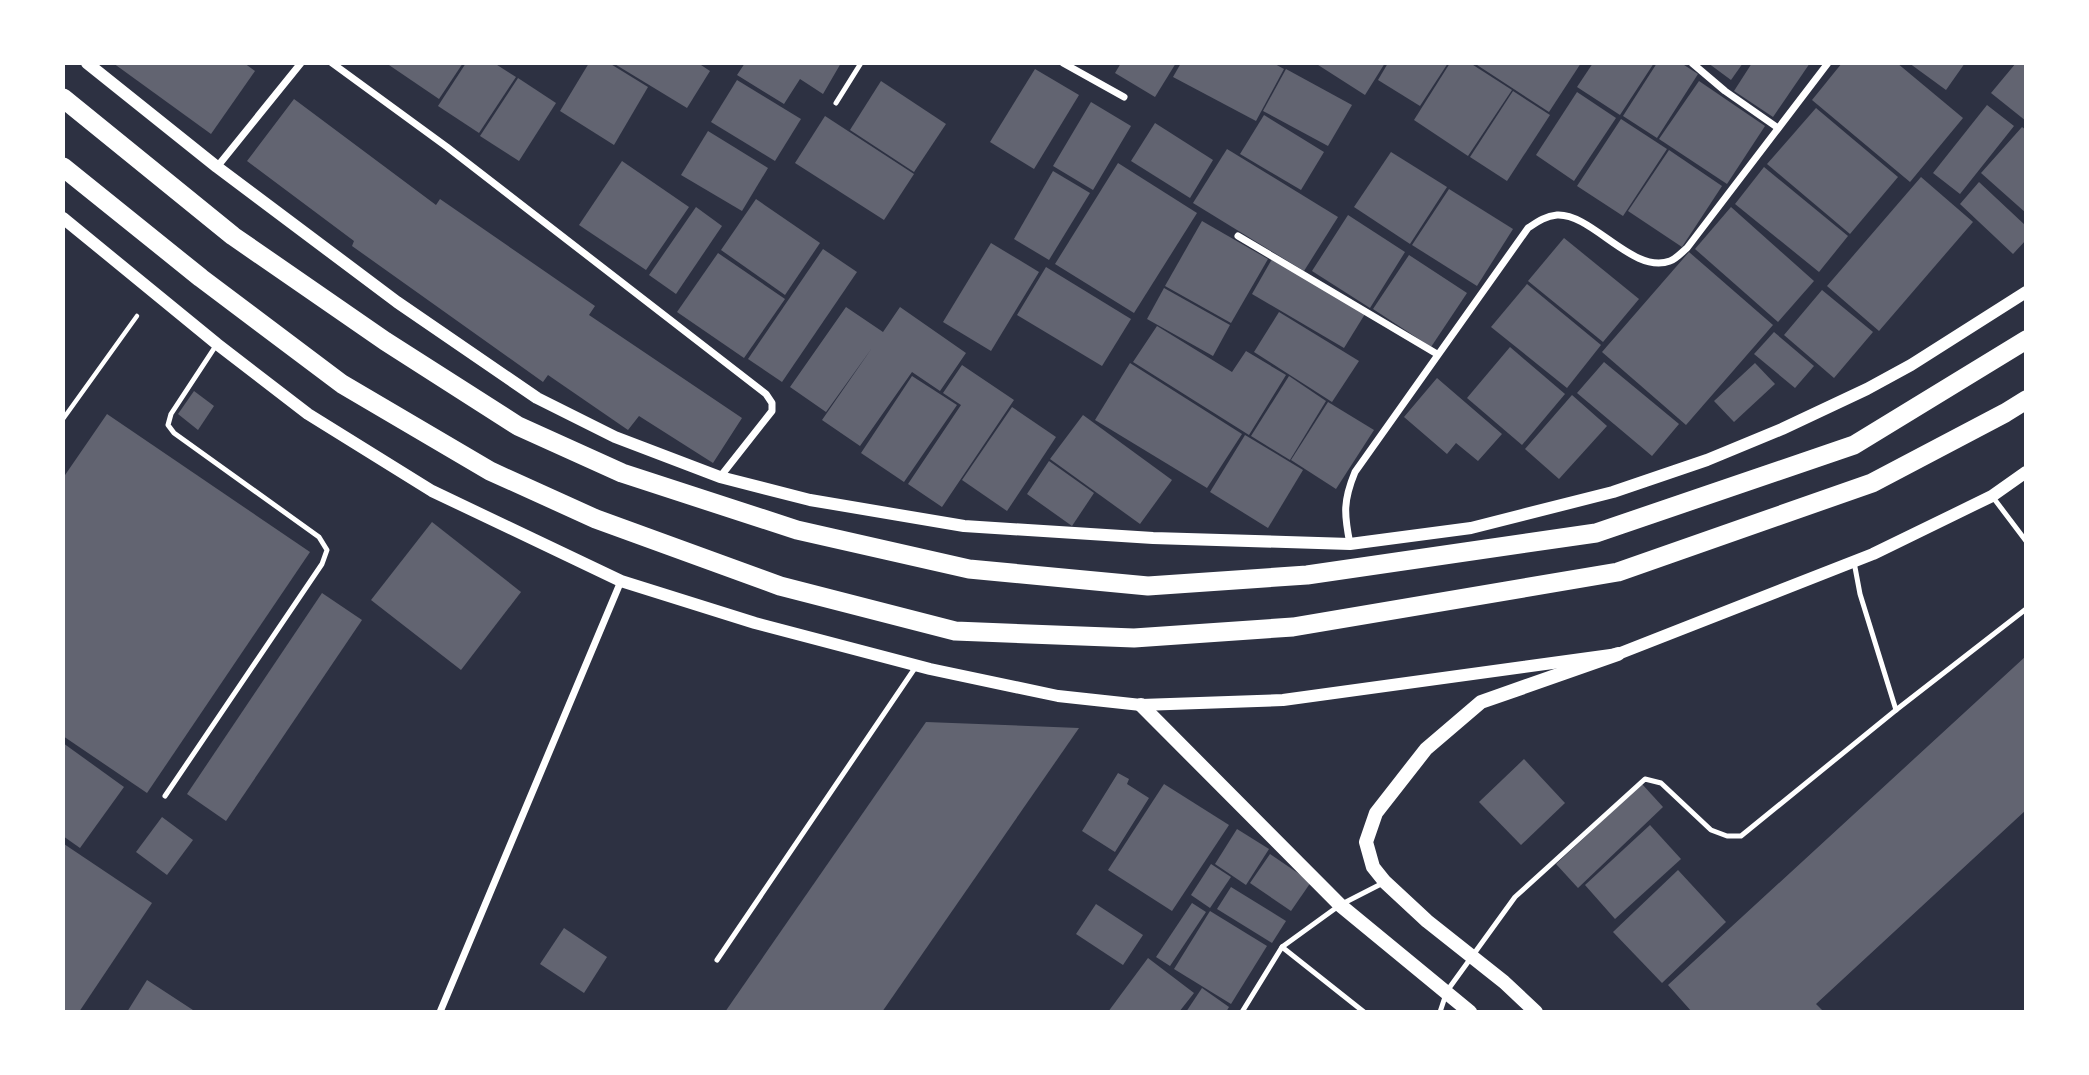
<svg xmlns="http://www.w3.org/2000/svg" width="2089" height="1075" font-family="'Asap Condensed',sans-serif">
  <style>
    .building { fill: #626471 }
    .lines { fill: none; stroke-linecap: round; stroke-linejoin: round }
    .path { stroke: #fff; stroke-width: 4.5 }
    .service { stroke: #fff; stroke-width: 5 }
    .minor { stroke: #fff; stroke-width: 7 }
    .tertiary { stroke: #fff; stroke-width: 12 }
    .secondary { stroke: #fff; stroke-width: 14 }
    .trunk { stroke: #fff; stroke-width: 19 }
  </style>
  <rect width="100%" height="100%" fill="#2d3142"/>
  <!-- building -->
  <g class="building">
    <polygon points="113,63 244,63 255,71 211,134"/>
    <polygon points="386,63 463,63 439,99"/>
    <polygon points="466,63 494,63 516,77 479,133 438,106"/>
    <polygon points="589,63 609,63 648,87 614,145 560,111"/>
    <polygon points="613,63 698,63 710,71 687,108"/>
    <polygon points="745,63 841,63 823,94 800,79 784,104 737,75"/>
    <polygon points="1121,63 1176,63 1155,97 1115,73"/>
    <polygon points="1181,63 1273,63 1284,69 1256,121 1173,77"/>
    <polygon points="1315,63 1385,63 1365,95"/>
    <polygon points="1388,63 1448,63 1420,106 1378,80"/>
    <polygon points="1450,63 1470,63 1512,90 1468,156 1414,120"/>
    <polygon points="1474,63 1581,63 1549,112"/>
    <polygon points="1593,63 1654,63 1620,115 1577,87"/>
    <polygon points="1657,63 1681,63 1698,74 1657,138 1623,116"/>
    <polygon points="1708,63 1743,63 1731,80"/>
    <polygon points="1752,63 1810,63 1773,117 1734,91"/>
    <polygon points="1842,63 1897,63 1963,118 1910,182 1812,100"/>
    <polygon points="1909,63 1965,63 1946,90"/>
    <polygon points="2016,63 2026,64 2026,121 1991,93"/>
    <polygon points="1035,69 1079,95 1034,169 990,142"/>
    <polygon points="1286,69 1352,105 1328,146 1263,111"/>
    <polygon points="518,78 556,103 519,161 480,136"/>
    <polygon points="737,80 801,119 775,161 711,122"/>
    <polygon points="881,81 946,124 914,172 850,130"/>
    <polygon points="1699,81 1765,126 1727,184 1659,139"/>
    <polygon points="1513,91 1550,115 1507,181 1470,157"/>
    <polygon points="1577,92 1616,118 1574,181 1536,155"/>
    <polygon points="294,99 436,205 440,199 595,306 589,315 742,418 713,463 639,416 628,430 548,375 543,382 352,246 354,241 247,161"/>
    <polygon points="1091,102 1131,126 1093,190 1053,166"/>
    <polygon points="1987,105 2014,126 1960,194 1933,173"/>
    <polygon points="1816,108 1898,177 1850,234 1767,164"/>
    <polygon points="1264,115 1324,152 1301,190 1240,154"/>
    <polygon points="825,116 914,174 884,220 795,163"/>
    <polygon points="1621,119 1667,149 1623,216 1577,186"/>
    <polygon points="1155,123 1213,160 1190,198 1131,161"/>
    <polygon points="2022,127 2026,130 2026,213 1981,173"/>
    <polygon points="708,131 768,168 742,211 681,175"/>
    <polygon points="1227,149 1338,217 1304,271 1193,203"/>
    <polygon points="1669,150 1722,186 1682,247 1628,211"/>
    <polygon points="1391,152 1447,187 1410,244 1354,207"/>
    <polygon points="622,161 689,207 646,270 579,225"/>
    <polygon points="1118,163 1197,213 1134,313 1055,264"/>
    <polygon points="1764,167 1848,236 1819,272 1735,204"/>
    <polygon points="1053,171 1090,193 1049,260 1014,239"/>
    <polygon points="1921,177 1973,222 1879,331 1827,286"/>
    <polygon points="1979,182 2026,226 2026,240 2013,254 1960,204"/>
    <polygon points="1449,189 1513,229 1477,286 1412,245"/>
    <polygon points="756,199 820,243 785,295 721,250"/>
    <polygon points="696,207 722,226 676,294 649,275"/>
    <polygon points="1731,207 1814,281 1778,322 1695,249"/>
    <polygon points="1348,215 1405,252 1370,308 1312,271"/>
    <polygon points="1202,221 1268,259 1231,323 1165,286"/>
    <polygon points="1564,238 1639,299 1603,342 1528,281"/>
    <polygon points="991,243 1039,272 991,351 943,322"/>
    <polygon points="823,249 857,272 782,382 748,359"/>
    <polygon points="1689,252 1773,325 1686,425 1602,352"/>
    <polygon points="718,253 785,299 744,358 677,312"/>
    <polygon points="1409,255 1467,293 1431,347 1373,309"/>
    <polygon points="1272,259 1365,314 1344,348 1252,294"/>
    <polygon points="1046,267 1131,319 1102,366 1017,315"/>
    <polygon points="1527,284 1601,345 1567,388 1491,327"/>
    <polygon points="1164,288 1230,325 1213,356 1147,319"/>
    <polygon points="1822,290 1873,332 1834,378 1784,335"/>
    <polygon points="846,307 883,332 900,307 966,353 940,391 912,372 860,446 822,420 872,348 826,412 790,387"/>
    <polygon points="1279,312 1359,361 1332,402 1254,352"/>
    <polygon points="1157,326 1232,372 1246,351 1286,375 1249,435 1133,362"/>
    <polygon points="1774,332 1814,366 1795,388 1754,354"/>
    <polygon points="1510,347 1565,394 1522,445 1467,398"/>
    <polygon points="1604,362 1679,424 1652,456 1577,393"/>
    <polygon points="1130,363 1242,434 1207,488 1095,420"/>
    <polygon points="1755,363 1775,384 1734,422 1714,401"/>
    <polygon points="962,365 1014,400 942,507 908,484 961,405 943,393"/>
    <polygon points="912,376 957,405 904,482 861,453"/>
    <polygon points="1289,376 1326,401 1290,460 1251,436"/>
    <polygon points="1437,378 1502,434 1478,461 1456,443 1447,454 1404,417"/>
    <polygon points="194,391 214,406 198,430 178,414"/>
    <polygon points="1572,395 1607,426 1559,479 1525,449"/>
    <polygon points="1328,402 1374,430 1336,489 1291,460"/>
    <polygon points="1012,407 1056,437 1007,511 962,480"/>
    <polygon points="107,414 310,552 147,793 63,736 63,478"/>
    <polygon points="1083,415 1172,480 1140,524 1050,459"/>
    <polygon points="1245,435 1303,470 1268,528 1210,492"/>
    <polygon points="1049,461 1094,493 1072,526 1027,494"/>
    <polygon points="432,522 521,592 461,670 371,600"/>
    <polygon points="322,593 362,620 226,821 187,794"/>
    <polygon points="2026,656 2026,810 1816,1004 1824,1012 1692,1012 1668,985"/>
    <polygon points="926,722 1079,728 882,1012 725,1012"/>
    <polygon points="63,743 124,787 80,848 63,836"/>
    <polygon points="1524,759 1565,803 1521,845 1479,802"/>
    <polygon points="1118,773 1129,779 1127,784 1149,798 1115,852 1082,831"/>
    <polygon points="1164,784 1229,825 1172,911 1108,870"/>
    <polygon points="1642,784 1663,807 1578,888 1556,864"/>
    <polygon points="162,817 193,840 167,875 136,852"/>
    <polygon points="1650,825 1681,859 1615,919 1585,885"/>
    <polygon points="1237,829 1269,849 1246,885 1215,864"/>
    <polygon points="64,844 152,903 79,1012 63,1012"/>
    <polygon points="1270,854 1311,882 1291,911 1250,883"/>
    <polygon points="1211,864 1231,877 1210,908 1191,895"/>
    <polygon points="1678,870 1726,922 1662,983 1613,932"/>
    <polygon points="1231,887 1286,921 1272,943 1217,909"/>
    <polygon points="1192,903 1206,912 1170,966 1156,957"/>
    <polygon points="1096,904 1143,935 1123,965 1076,934"/>
    <polygon points="1210,911 1267,946 1231,1004 1174,969"/>
    <polygon points="564,928 607,957 584,993 540,964"/>
    <polygon points="1148,958 1194,993 1179,1012 1108,1012"/>
    <polygon points="147,980 196,1012 127,1012"/>
    <polygon points="1202,988 1229,1007 1226,1012 1186,1012"/>
  </g>
  <g class="lines">
    <!-- path -->
    <polyline class="path" points="63,419 137,316"/>
    <!-- service -->
    <g class="service">
      <polyline points="836,103 861,63"/>
      <polyline points="1992,496 2026,541"/>
      <polyline points="1854,562 1860,594 1896,710"/>
      <polyline points="165,796 322,564 327,550 319,537 174,433 168,425 171,414 217,344"/>
      <polyline points="1282,947 1364,1012"/>
      <polyline points="717,960 917,665"/>
      <polyline points="1242,1012 1282,947 1340,905 1383,883"/>
      <polyline points="1440,1012 1447,991 1515,897 1645,779 1661,783 1711,830 1727,836 1741,836 1896,710 2026,609"/>
    </g>
    <!-- minor -->
    <g class="minor">
      <polyline points="332,63 447,147 766,394 772,403 772,411 720,477"/>
      <polyline points="1063,63 1124,97"/>
      <polyline points="1692,63 1725,91 1778,128"/>
      <polyline points="217,167 301,63"/>
      <polyline points="1238,236 1437,354"/>
      <path d="M1350 544C1344 514 1343 501 1355 472L1528 228C1537 222 1545 216 1557 215 1592 213 1633 275 1670 261 1676 259 1682 252 1687 248L1828 63"/>
      <polyline points="440,1012 621,581"/>
    </g>
    <!-- tertiary -->
    <g class="tertiary">
      <polyline points="87,63 217,167 397,302 537,398 615,437 720,477 810,500 964,526 1153,538 1350,544 1471,528 1613,492 1707,460 1782,429 1867,389 1911,365 2026,292"/>
      <polyline points="63,218 217,344 308,414 432,491 621,581 755,623 930,669 1058,696 1141,705 1283,700 1618,654 1873,554 1992,496 2026,472"/>
    </g>
    <!-- secondary -->
    <g class="secondary">
      <polyline points="1141,705 1340,905 1470,1012"/>
      <polyline points="1536,1012 1504,982 1427,921 1385,882 1373,867 1366,842 1376,813 1426,749 1481,702 1618,654"/>
    </g>
    <!-- trunk -->
    <g class="trunk">
      <polyline points="63,98 233,236 385,341 518,426 622,473 797,530 969,569 1148,586 1307,575 1596,533 1854,445 2026,340"/>
      <polyline points="63,167 201,278 342,384 490,471 596,519 780,586 955,631 1134,638 1293,627 1618,572 1872,483 2005,413 2026,400"/>
    </g>
  </g>
  <!-- border -->
  <rect width="2089" height="1075" fill="none" stroke="#ffffff" stroke-width="130"/>
</svg>
